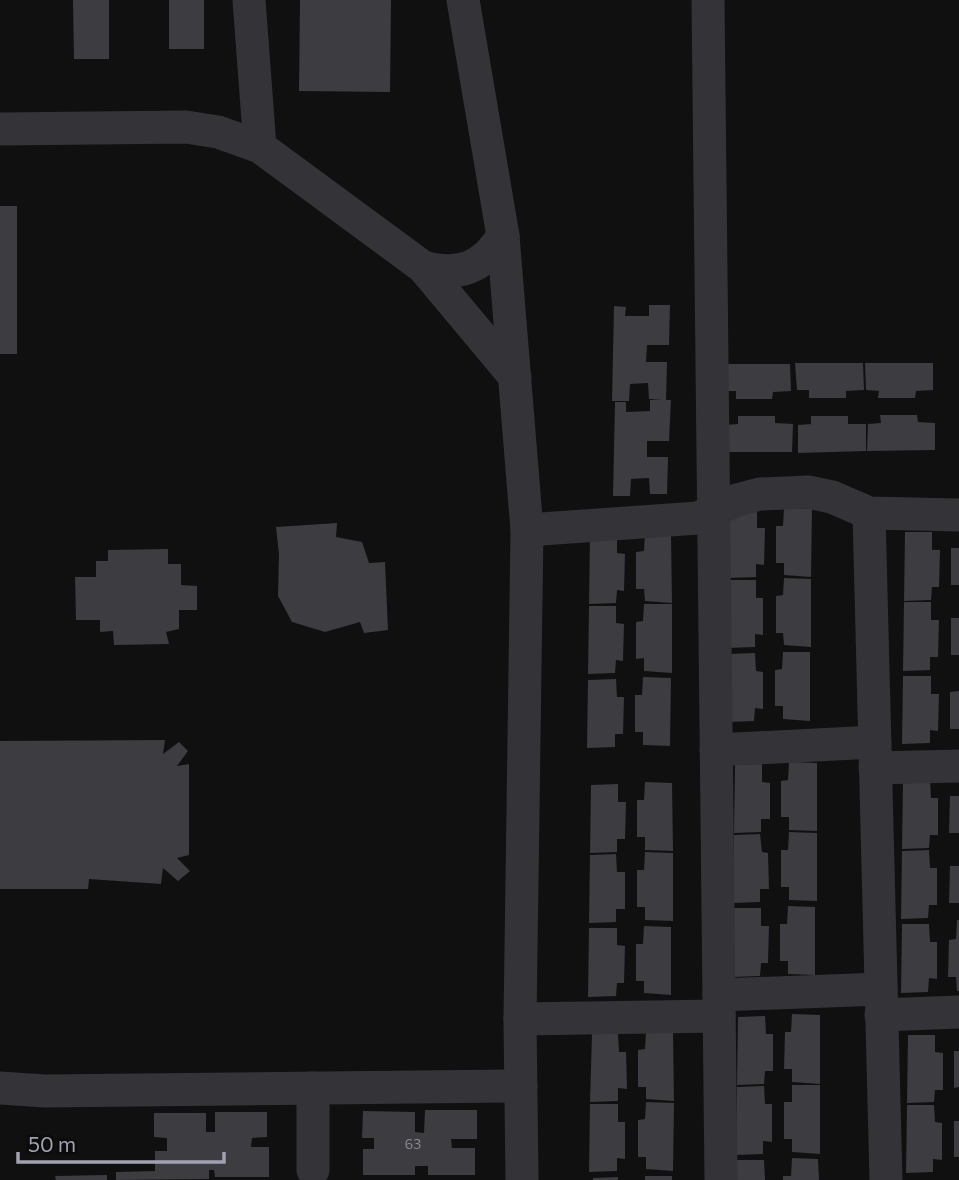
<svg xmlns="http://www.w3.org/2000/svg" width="959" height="1180" font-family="Commissioner,sans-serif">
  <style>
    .building { fill: #3c3c41 }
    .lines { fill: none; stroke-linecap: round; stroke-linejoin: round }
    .minor { stroke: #343338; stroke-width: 33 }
    .labels { text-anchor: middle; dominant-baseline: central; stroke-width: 5; stroke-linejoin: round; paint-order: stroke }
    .number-label { font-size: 14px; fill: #888895 }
  </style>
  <rect width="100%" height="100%" fill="#101011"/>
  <!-- building -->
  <g class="building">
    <polygon points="73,0 109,0 109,59 74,59"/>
    <rect x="169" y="0" width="35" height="49"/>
    <polygon points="300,0 391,0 390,92 299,91"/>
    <rect x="0" y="206" width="17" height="148"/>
    <polygon points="649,305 670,305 669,345 647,345 646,362 667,362 666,400 671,400 669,441 647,441 647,457 668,457 667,494 650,494 649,478 631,479 630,496 613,496 615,402 626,402 626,412 650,411 650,400 661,399 649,399 648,383 630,384 629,401 612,401 614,306 626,307 625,316 649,316"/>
    <polygon points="795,363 863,363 864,390 846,391 846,398 809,398 809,390 797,390"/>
    <polygon points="865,363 933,363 933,390 916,391 915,398 878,398 879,391 866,390"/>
    <polygon points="722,364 790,364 791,391 773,392 772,399 736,399 736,391 723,391"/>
    <polygon points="880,415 917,415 918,422 935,423 935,450 867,451 868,424 881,423"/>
    <polygon points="738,416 775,416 775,423 793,424 792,452 724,452 725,425 738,424"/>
    <polygon points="811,416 848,416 848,424 866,424 866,451 798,453 798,425 811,424"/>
    <polygon points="784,508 812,509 811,577 784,575 784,563 776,563 776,526 783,526"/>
    <polygon points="729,510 757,510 757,528 765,528 764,565 756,564 756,577 728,578"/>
    <polygon points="337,523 336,537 362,542 369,563 385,562 388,630 364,633 360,622 325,632 292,622 278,596 279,554 276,527"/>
    <polygon points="905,532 932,532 932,550 940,550 939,587 932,587 931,600 904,601"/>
    <polygon points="645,534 671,534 672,603 645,601 644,589 636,589 636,552 644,551"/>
    <polygon points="590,536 617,536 617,553 625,554 624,591 617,590 616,603 589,604"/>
    <rect x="951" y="548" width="8" height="37"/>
    <polygon points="168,549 168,564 181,564 181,585 197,586 197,610 179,610 179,629 166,632 169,644 114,645 113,631 100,632 100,620 76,620 75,577 96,577 96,561 108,561 108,550"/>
    <polygon points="784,578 811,579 811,647 784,645 783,633 776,633 776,596 783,595"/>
    <polygon points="728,580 756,580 756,598 763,598 763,635 755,634 755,647 727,648"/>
    <polygon points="904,602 931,602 931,620 939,620 938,657 930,657 930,670 903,671"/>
    <polygon points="644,604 672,604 672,673 644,671 644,658 636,659 636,622 643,621"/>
    <polygon points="589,606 616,606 616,623 624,624 623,661 616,660 615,673 588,674"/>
    <rect x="951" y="618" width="8" height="37"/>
    <polygon points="783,652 810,652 810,721 783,719 783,706 775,706 775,670 782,669"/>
    <polygon points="755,653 756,671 763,672 763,709 755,708 754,721 727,722 728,654"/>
    <polygon points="903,676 931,676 931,694 939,694 938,731 930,730 930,743 902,744"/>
    <polygon points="643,677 671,678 670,746 643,745 643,732 635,732 635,695 642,695"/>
    <polygon points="616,679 617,697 624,697 623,734 615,734 615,747 587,748 588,680"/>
    <polygon points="959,691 959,729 950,729 950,692"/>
    <polygon points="165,740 163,754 179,742 188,751 177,766 189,764 189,855 177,858 190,871 178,881 163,868 161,884 89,879 88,889 0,889 0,741"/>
    <polygon points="789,762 817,763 817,831 789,830 789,817 781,817 781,781 788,780"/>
    <polygon points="762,764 762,782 770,783 770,819 761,819 761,832 734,833 735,765"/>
    <polygon points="903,780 930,780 931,798 938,798 938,835 930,835 929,848 902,849"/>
    <polygon points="645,782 672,783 673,851 645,850 645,837 637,837 637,800 644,800"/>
    <polygon points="618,784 618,802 626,802 625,839 617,839 617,852 590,853 591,785"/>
    <polygon points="950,796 959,796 959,833 949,833"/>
    <polygon points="789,832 817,833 817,901 789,900 789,887 781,887 781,850 788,850"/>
    <polygon points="760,834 762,852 768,853 769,889 760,889 760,902 733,903 734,835"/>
    <polygon points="929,850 930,868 937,868 937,905 929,905 928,918 901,919 902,851"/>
    <polygon points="645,852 673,853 673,921 645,920 645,907 637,907 637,870 644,870"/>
    <polygon points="616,854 617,872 625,872 625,909 616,909 616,922 589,923 590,855"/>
    <polygon points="950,866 959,866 959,903 949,903"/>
    <polygon points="788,906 815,907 815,975 788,974 788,961 780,961 780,924 787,924"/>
    <polygon points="733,908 761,908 761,926 769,926 768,963 761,963 760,976 733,977"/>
    <polygon points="957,920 959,920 959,991 957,991 956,977 948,977 949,940 956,939"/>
    <polygon points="902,924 929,924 930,942 937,942 937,979 929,978 928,992 901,993"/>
    <polygon points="644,926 671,927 671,995 644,993 644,981 636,981 636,944 643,944"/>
    <polygon points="589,928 617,928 617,945 625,946 624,983 617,983 616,996 588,997"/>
    <polygon points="792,1014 820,1015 820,1084 792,1082 792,1069 784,1069 785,1032 791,1032"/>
    <polygon points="765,1016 766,1034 773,1034 773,1071 765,1071 764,1084 737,1085 738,1017"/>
    <polygon points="646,1032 673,1032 674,1101 646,1099 646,1087 638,1087 638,1050 645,1049"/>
    <polygon points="592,1034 618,1034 619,1052 626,1052 627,1089 618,1088 618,1101 590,1102"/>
    <polygon points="908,1035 935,1035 935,1052 943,1053 943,1090 935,1090 934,1102 907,1103"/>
    <polygon points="954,1051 959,1051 959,1087 954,1088"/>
    <polygon points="792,1085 820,1085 820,1154 792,1152 792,1139 784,1139 784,1102 792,1102"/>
    <polygon points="764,1086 765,1104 772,1104 772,1142 763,1141 763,1154 736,1155 737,1087"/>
    <polygon points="646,1102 674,1103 673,1171 646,1169 646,1157 638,1157 638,1120 645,1119"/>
    <polygon points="590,1104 618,1104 618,1122 625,1122 625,1159 617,1158 617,1171 589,1172"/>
    <polygon points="907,1105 934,1105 935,1122 942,1123 942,1160 933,1159 933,1172 906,1173"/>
    <polygon points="425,1110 477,1110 477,1139 451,1139 452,1148 475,1148 475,1175 428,1175 428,1166 415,1166 415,1175 363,1175 363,1149 374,1149 374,1138 362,1138 363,1111 415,1112 415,1132 424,1133"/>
    <polygon points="215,1112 267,1112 267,1137 252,1138 251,1147 269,1147 269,1177 215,1177 214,1170 209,1170 209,1179 116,1180 116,1172 155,1171 155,1151 167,1151 167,1138 154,1137 154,1113 206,1113 206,1132 215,1132"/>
    <rect x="954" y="1121" width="5" height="36"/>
    <polygon points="792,1158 818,1159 819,1180 783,1180 783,1176 791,1176"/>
    <polygon points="737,1160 764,1160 765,1180 736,1180"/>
    <polygon points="107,1175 107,1180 56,1180 55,1176"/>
    <rect x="645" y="1176" width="27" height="4"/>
    <polygon points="618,1177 618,1180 593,1180 593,1178"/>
  </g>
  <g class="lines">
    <!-- minor -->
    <g class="minor">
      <polyline points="249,0 260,147"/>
      <polyline points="463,0 503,236 527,530 520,1019 522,1180"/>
      <polyline points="708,0 721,1180"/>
      <polyline points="0,129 186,127 218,132 260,147 423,267 515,377"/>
      <path d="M423 267C459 277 483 268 503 236"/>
      <polyline points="869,513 886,1180"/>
      <polyline points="527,530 698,518 737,500 760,494 808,492 832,497 869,513 959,515"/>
      <polyline points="716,750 875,742"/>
      <polyline points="875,768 959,766"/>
      <polyline points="719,995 881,989"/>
      <polyline points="881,1015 959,1012"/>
      <polyline points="520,1019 719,1016"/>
      <polyline points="0,1088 45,1091 521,1086"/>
      <polyline points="313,1088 313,1170"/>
    </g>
  </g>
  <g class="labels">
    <!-- number labels -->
    <g class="number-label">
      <text x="413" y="1143">63</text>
    </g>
  </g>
  <!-- scale -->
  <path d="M18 1152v10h206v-10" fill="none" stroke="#a1a2b1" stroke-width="3.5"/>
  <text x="28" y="1152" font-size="21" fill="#a1a2b1" stroke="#0b0b0c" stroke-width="5" paint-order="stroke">50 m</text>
</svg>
